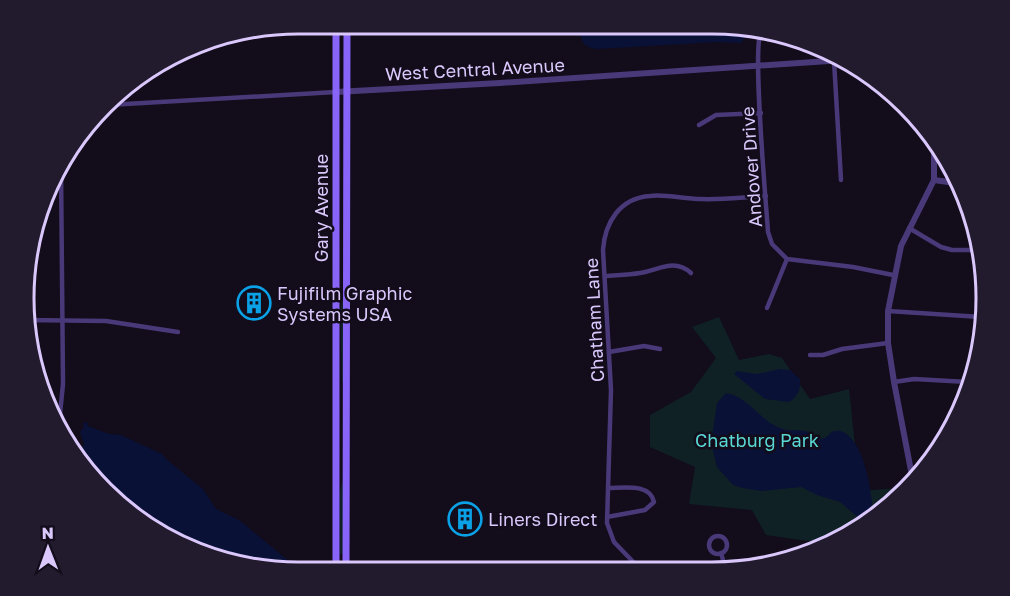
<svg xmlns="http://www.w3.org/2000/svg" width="1010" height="596" font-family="'Golos Text',sans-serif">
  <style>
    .green { fill: #0f2125 }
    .water { fill: #0a1136 }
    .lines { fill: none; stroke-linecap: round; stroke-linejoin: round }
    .minor { stroke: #493978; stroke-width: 4.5 }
    .tertiary { stroke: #493978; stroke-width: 6 }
    .secondary { stroke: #8864f8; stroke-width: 7 }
    .labels { text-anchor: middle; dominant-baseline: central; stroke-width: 5; stroke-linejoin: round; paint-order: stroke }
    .street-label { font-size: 18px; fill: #dac8fc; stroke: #120c1b }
    .poi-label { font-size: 18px; fill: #dac8fc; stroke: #120c1b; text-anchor: start }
    .park-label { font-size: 18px; fill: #59d7d3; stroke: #120c1b }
    .rim { fill: none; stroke: #dac8fc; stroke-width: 3 }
  </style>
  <rect width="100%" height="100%" fill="#120c1b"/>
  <!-- green -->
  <g class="green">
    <polygon points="343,295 343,382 342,382 340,311"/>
    <polygon points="719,317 739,360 769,354 782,358 810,399 849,389 860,491 899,488 876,510 865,510 866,520 849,535 822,543 766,535 752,510 689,504 695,467 650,447 650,415 691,392 716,358 692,327"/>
    <polygon points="343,478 343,554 340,554 340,491"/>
  </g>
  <!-- water -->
  <g class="water">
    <path d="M581 24 730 25 747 28 742 43 717 42 597 49C581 47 580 39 581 24Z"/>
    <path d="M780 369 790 370 800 379C801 389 798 397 789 402L765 399 734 374 737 371 757 374Z"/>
    <path d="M726 393C747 396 759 419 778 427 794 435 802 424 819 439L825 438 833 431C836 431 840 430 843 432 864 441 872 492 873 513L865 520 860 519 840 502 817 495 801 487 761 491 742 488 733 485 717 467 711 443 717 403Z"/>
    <polygon points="87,422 88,426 109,434 121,435 162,454 166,459 203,489 216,509 239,520 301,571 280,571 210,557 146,526 81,465 77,458 84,444 80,432 84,427 83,423"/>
  </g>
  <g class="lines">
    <!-- minor -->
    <g class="minor">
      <path d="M761 31C752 48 766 201 768 232L772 244 787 259 853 267 893 275"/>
      <polyline points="834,61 841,180"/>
      <polyline points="108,105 336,92"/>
      <polyline points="699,125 716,115 761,113"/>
      <polyline points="909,228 941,247 952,250 981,250"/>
      <path d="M605 276C616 275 628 275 640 273 659 270 674 258 691 273"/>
      <polyline points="767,308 787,259"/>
      <polyline points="888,311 981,317"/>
      <polyline points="26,320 106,321 178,332"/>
      <polyline points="609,352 644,346 660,349"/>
      <polyline points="810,355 823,355 842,349 888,343"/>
      <polyline points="894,382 914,379 968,382"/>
      <polyline points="59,424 63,384 61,166"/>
      <path d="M607 517 645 510 654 502C650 483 624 488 608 488"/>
      <circle cx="718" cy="545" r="9"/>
      <polyline points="721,553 723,560 722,571"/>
      <polyline points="628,571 635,564"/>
      <path d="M642 571 614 542 607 523 611 390 603 250C605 222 620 198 650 196 666 194 684 199 701 199 722 200 744 197 766 196"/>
    </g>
    <!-- tertiary -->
    <g class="tertiary">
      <polyline points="336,92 500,83 844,60"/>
      <polyline points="934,180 955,183"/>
      <polyline points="912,476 894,382 888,343 888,311 901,246 934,180 934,140"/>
    </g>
    <!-- secondary -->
    <g class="secondary">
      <polyline points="336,24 336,571"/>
      <polyline points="346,571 347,24"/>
    </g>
  </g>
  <!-- icons -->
  <defs>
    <g id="building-ring" transform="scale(1.725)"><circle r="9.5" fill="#120c1b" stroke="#0ba1e6" stroke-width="1.5"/><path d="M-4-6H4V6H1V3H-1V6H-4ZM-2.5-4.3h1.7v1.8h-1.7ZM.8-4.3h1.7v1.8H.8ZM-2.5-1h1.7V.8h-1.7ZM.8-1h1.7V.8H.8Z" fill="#0ba1e6"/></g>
  </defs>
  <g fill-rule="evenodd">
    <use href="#building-ring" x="254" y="303"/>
    <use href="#building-ring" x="465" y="519"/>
  </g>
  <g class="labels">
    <!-- street labels -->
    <g class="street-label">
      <text transform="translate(475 69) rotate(-3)">West Central Avenue</text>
      <text transform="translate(751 167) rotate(-94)">Andover Drive</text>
      <text transform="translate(321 208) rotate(-90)">Gary Avenue</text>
      <text transform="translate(594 320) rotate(-93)">Chatham Lane</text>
    </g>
    <!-- poi labels -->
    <g class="poi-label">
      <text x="277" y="293">Fujifilm Graphic<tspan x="277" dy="21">Systems USA</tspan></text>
      <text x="488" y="519">Liners Direct</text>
    </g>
    <!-- park labels -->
    <g class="park-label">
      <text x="757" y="440">Chatburg Park</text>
    </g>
  </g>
  <!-- crop -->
  <path d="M0 0H1010V596H0ZM298 34H712A264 264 0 0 1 976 298V298A264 264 0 0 1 712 562H298A264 264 0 0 1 34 298V298A264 264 0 0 1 298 34Z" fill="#221b2d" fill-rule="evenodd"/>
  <path class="rim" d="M298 34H712A264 264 0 0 1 976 298V298A264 264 0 0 1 712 562H298A264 264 0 0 1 34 298V298A264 264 0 0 1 298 34Z"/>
  <!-- north arrow -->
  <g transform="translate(48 548) rotate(359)" stroke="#120c1b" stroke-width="4.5" paint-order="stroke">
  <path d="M0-4.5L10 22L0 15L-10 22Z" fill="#dac8fc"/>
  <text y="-9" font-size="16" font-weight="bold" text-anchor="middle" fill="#dac8fc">N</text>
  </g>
</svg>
